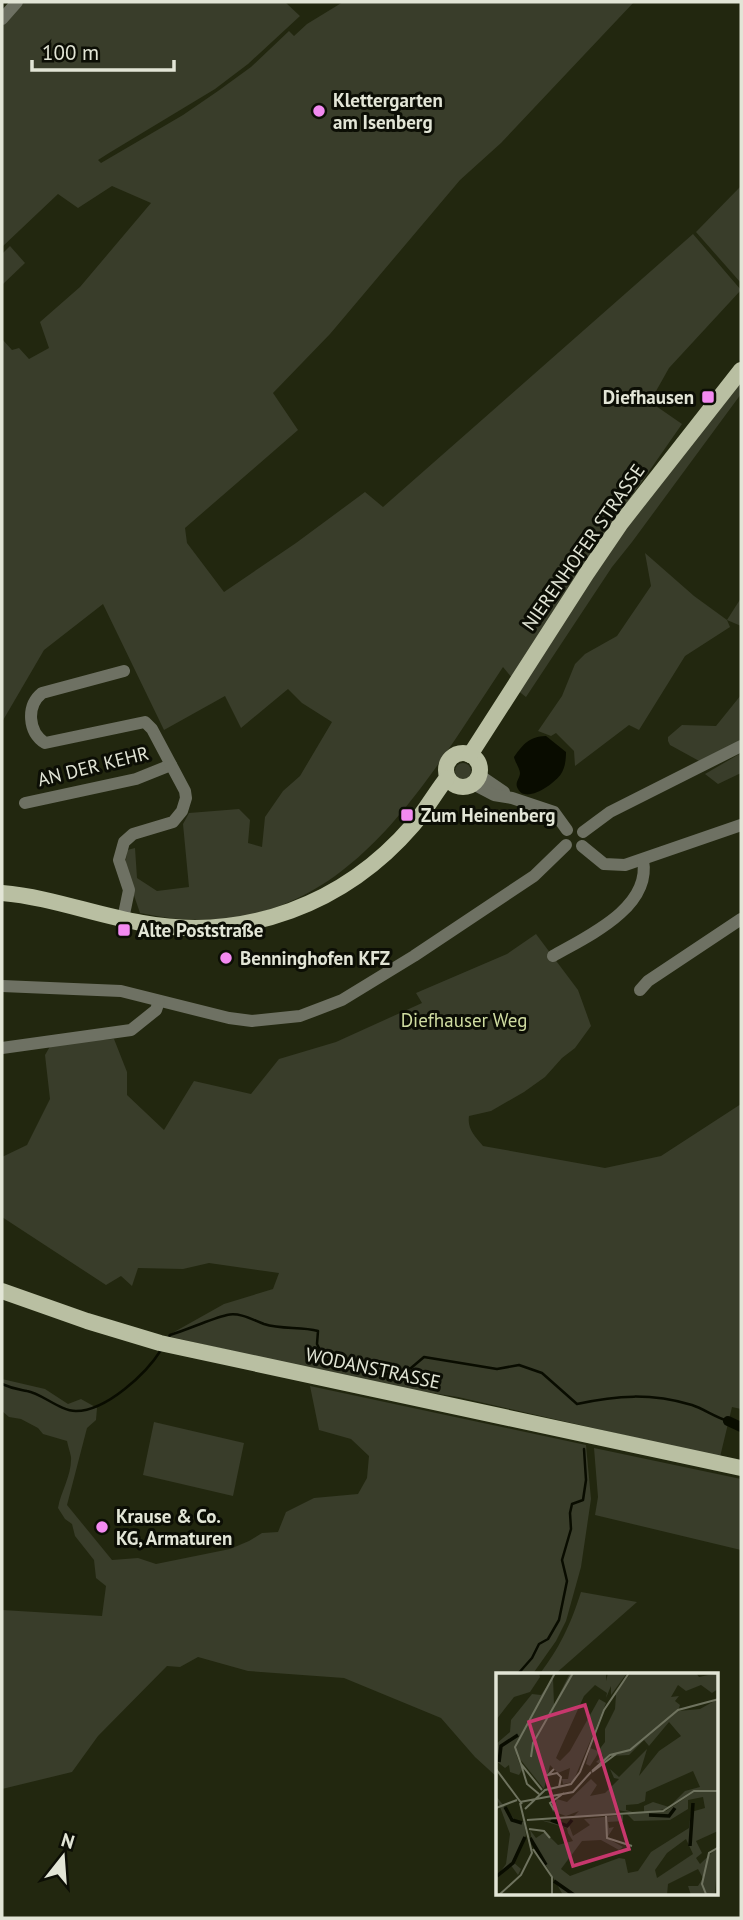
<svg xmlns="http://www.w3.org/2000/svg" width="743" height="1920" font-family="'PT Sans',sans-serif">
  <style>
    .green { fill: #393d2a }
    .water { fill: #090c00 }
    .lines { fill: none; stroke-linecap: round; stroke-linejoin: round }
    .stream { stroke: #090c00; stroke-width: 2.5 }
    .canal { stroke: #090c00; stroke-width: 10 }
    .minor { stroke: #6e7163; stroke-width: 12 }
    .major { stroke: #b9bfa2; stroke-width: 16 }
    .poi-dot { fill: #f38af1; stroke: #0c0e05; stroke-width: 2.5 }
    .labels { text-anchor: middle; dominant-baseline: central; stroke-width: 6; stroke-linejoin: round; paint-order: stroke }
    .poi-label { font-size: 19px; font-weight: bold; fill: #e2e5d6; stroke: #0c0e05; text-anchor: start }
    .street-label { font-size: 19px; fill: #e2e5d6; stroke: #0c0e05 }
    .park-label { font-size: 19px; fill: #d0dda1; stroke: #0c0e05 }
    .inset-river { fill: none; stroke: #090c00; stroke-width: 3.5 }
    .inset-road { fill: none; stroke: #6f735f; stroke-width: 2 }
    .view { fill: #c7376d; fill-opacity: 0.15; stroke: #c7376d; stroke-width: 3.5 }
    .inset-edge { fill: none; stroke: #e2e5d6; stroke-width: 3.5 }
  </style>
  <rect width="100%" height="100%" fill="#22270f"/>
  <!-- green -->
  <g class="green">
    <path d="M22 2H285L300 16 248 64 215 89 109 153 98 160 101 163 183 115 218 91 251 67 289 31 294 36 307 24 343 2H634L501 143 460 180 330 334 273 393 298 430 185 528 187 543 224 592 296 543 365 492 383 507 693 234 741 290 669 368 651 400V406H656L682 424 618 516 512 678 503 667C413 802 332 954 140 913L125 869 127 850 135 848 137 878 157 891 189 887 183 824 189 813 239 809 250 820 248 843 262 847 265 817 283 791 300 776 332 722 302 703 288 689 241 728 225 696 164 730 103 604 44 650 2 722V339L12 350 19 348 29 359 49 348 40 322 80 287 151 203 112 186 78 208 58 194 2 247V25Z"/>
    <polygon points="741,186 741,283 696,232"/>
    <polygon points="10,246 25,263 2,285 2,254"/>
    <polygon points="741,379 741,394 632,542 612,567 526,697 517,690 605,556"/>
    <polygon points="645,553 694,596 727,620 730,627 685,656 639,730 629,725 575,766 574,751 556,733 551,736 538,731 562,696 575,664 585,654 617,636 651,586"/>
    <polygon points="741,598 741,626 727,620"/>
    <polygon points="741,695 741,742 701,762 670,745 668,741 668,737 682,725 716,726"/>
    <polygon points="741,753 741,773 718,784 705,774"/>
    <circle cx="463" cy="771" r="8"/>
    <path d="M536 934 578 990 591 1026 575 1048 562 1058 545 1077 524 1092 491 1111 469 1116C467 1129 475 1136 483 1146L605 1168 661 1156 741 1104V1409L732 1407 720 1457 458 1397 394 1387 332 1374 167 1336 224 1304 273 1289 279 1273 209 1263 183 1269 138 1268 132 1286 121 1276 106 1285 2 1217V1157L27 1145 50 1099 45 1055 52 1043 114 1039 127 1072V1095L164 1130 194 1081 251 1094 279 1059 336 1042 422 1003 416 993 507 954Z"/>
    <path d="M2 1379 45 1389 68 1404 81 1399 97 1408 96 1420 87 1428 67 1505 112 1560 138 1558 156 1564 230 1549 249 1541 262 1533 278 1532 286 1512 314 1498 358 1494 367 1478 369 1456 351 1439 319 1430 310 1386 586 1445 591 1499 581 1567 566 1621 556 1641 532 1675H498V1778L475 1757 441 1718 344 1678 248 1671 198 1657 180 1667 167 1666 98 1736 72 1772 2 1789V1610L102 1616 106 1586 96 1578 94 1560 75 1536 72 1524 65 1519 58 1508C61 1491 72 1475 71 1457 70 1452 68 1446 67 1441L43 1434 38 1428 21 1419 9 1417 2 1411Z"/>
    <polygon points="154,1422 244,1443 233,1496 143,1475"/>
    <polygon points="594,1448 741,1479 741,1550 595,1515 598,1497"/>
    <path d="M581 1592 637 1602 554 1675H539C560 1647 570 1626 581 1592Z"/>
  </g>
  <!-- water -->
  <path class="water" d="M546 736 566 752C566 760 565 768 561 774 554 784 526 804 518 789 514 782 520 779 520 773 520 769 515 762 514 757 524 743 529 737 546 736Z"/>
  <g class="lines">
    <!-- stream -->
    <g class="stream">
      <path d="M168 1338 170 1335C187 1330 210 1319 227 1315 240 1312 253 1320 264 1324 282 1330 301 1326 318 1331L317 1344 324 1358 348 1367 365 1368 370 1374H396L411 1368 424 1357 497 1369 519 1365 542 1373 577 1404C617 1395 651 1393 692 1405 704 1409 715 1417 728 1421"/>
      <path d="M2 1384C13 1389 16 1389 27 1391 41 1393 60 1411 76 1411 106 1411 146 1374 161 1350"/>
      <polyline points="517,1675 532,1658 539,1644 548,1639 559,1620 567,1581 562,1560 571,1529 570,1513 572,1504 583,1500 586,1480 584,1449"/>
    </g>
    <!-- canal -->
    <polyline class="canal" points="728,1421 741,1427"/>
    <!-- minor -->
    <g class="minor">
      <polyline points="2,19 17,2"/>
      <polyline points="479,775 504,792"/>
      <polyline points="473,784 494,795 512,798 554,812 567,830"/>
      <polyline points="25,803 136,779 171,765"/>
      <polyline points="583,832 610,812 741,746"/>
      <polyline points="582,846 604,864 625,865 741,825"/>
      <path d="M123 919 129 890 119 860 124 842 133 834 173 822 182 811 186 798 185 791 152 729 145 722 45 743C28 732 26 706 42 693L124 671"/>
      <path d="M553 956C586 937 652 908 643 860"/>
      <polyline points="2,986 121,991 229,1018 252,1021 300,1016 342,1000 414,956 534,876 566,845"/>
      <polyline points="640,990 648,981 741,919"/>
      <polyline points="2,1048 131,1030 156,1010 159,1001"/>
    </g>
    <!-- major -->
    <g class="major">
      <circle cx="463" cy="770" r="17"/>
      <polyline points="470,755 587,573 621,523 741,370"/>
      <path d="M2 893C50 897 95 915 142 923 245 942 345 904 413 825 426 810 435 793 447 778"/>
      <polyline points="2,1291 87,1321 160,1343 741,1468"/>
    </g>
  </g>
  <!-- markers -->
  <g class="poi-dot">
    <circle cx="319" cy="111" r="7"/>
    <rect x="701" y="390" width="14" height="14" rx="3.5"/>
    <rect x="400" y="808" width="14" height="14" rx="3.5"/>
    <rect x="117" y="923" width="14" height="14" rx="3.5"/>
    <circle cx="226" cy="958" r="7"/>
    <circle cx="102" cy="1527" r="7"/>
  </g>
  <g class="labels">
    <!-- poi labels -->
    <g class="poi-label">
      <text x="333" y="100">Klettergarten<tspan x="333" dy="22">am Isenberg</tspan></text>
      <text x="694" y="397" text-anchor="end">Diefhausen</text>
      <text x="421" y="815">Zum Heinenberg</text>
      <text x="138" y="930">Alte Poststraße</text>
      <text x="240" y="958">Benninghofen KFZ</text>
      <text x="116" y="1516">Krause &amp; Co.<tspan x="116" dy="22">KG, Armaturen</tspan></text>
    </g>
    <!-- street labels -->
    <g class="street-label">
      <text transform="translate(583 547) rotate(-55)">NIERENHOFER STRASSE</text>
      <text transform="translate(93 766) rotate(-14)">AN DER KEHR</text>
      <text transform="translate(373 1368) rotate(12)">WODANSTRASSE</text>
    </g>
    <!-- park labels -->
    <g class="park-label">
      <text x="464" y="1020">Diefhauser Weg</text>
    </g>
  </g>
  <!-- overview -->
  <g transform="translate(496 1673)">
    <rect width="222" height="222" fill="#22270f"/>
    <path d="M2 0H43L44 4 34 19 18 24 0 47ZM74 0H110V8L112 0H131L115 22V13L110 25 111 20 99 12 88 23 60 85 64 88 74 78 103 26 110 30 101 52 77 109 67 111 66 106H72L74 95 62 100 54 92 48 116 20 81 26 97 23 102 14 99 13 92 9 95 0 88V71L14 59 15 47 36 21 45 22 57 4 58 32ZM135 0H200L203 4 222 0V16L216 20 205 12 190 18 182 12 175 24 183 23 179 28 184 32 182 38 204 36 222 26V158L200 168 206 180 200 185 204 191 222 174 219 222H195L192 213H202L207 205 202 196 172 211 171 222H67L36 168 34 157 40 165 49 159 62 172 77 168 72 160 71 155 44 147 73 152 77 163 94 152 88 146 127 142V148L112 149 113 155 118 154 111 165 127 174 123 177 105 167 86 168 65 196 74 203 123 185 129 186 132 200 142 198 155 179 193 155 195 139 209 135 207 124 192 127V136L174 147 138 148 131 141 170 138 198 119 219 118H197L171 136 148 139V133L157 129 173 134 189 118 204 114 197 98 150 119 149 128 142 131 130 132V137L140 140 121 137V141L76 145 83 138 70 143 56 138 61 126 71 129 95 106 101 112 94 123 109 120 123 106 118 105 114 96 123 104 151 76 143 103 163 78 185 63 173 49 153 73 148 67 133 82 114 83 105 91 100 89 107 83 103 79 94 93 90 91 94 75 102 78 109 69V56L119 36 120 22 116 24ZM190 166 197 181 161 205 159 197 171 180ZM0 123 19 147 28 149 30 162 17 189 25 196 22 202 14 191 0 205 10 191 14 161Z" fill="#393d2a" fill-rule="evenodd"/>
    <path class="inset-river" d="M3 89 5 73 22 62M9 134 16 147 26 150M153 142 173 143 179 135M55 147 71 153 76 147M34 165 50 192M194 173 197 130M1 203 17 190 29 164M58 208 78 222"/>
    <path class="inset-road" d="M35 84 37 70 77 0M25 91 31 111 43 121M0 96 26 131M58 96 52 102 61 100 65 104 63 114M96 98 114 82 134 77 182 37 223 26M84 99 108 37 133 0M96 99 120 81M46 117 25 91 19 74 59 0M24 129 77 119 95 99M0 135 21 127M29 136 49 117 75 111 84 99M58 137 54 130 68 120M110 143 111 165 136 173M31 147 167 138 198 118H223M33 156 48 158 54 165M37 176 56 204V222M3 222 25 202 36 180 24 130M218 222 210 221 206 211 213 180 223 174"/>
    <path class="view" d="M89 32 133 176 77 193 33 49Z"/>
    <rect width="222" height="222" class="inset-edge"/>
  </g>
  <!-- border -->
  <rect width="743" height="1920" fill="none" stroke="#e2e5d6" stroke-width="7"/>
  <!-- north arrow -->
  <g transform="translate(63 1857) rotate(17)" stroke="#0c0e05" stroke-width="5" paint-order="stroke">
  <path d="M0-5L12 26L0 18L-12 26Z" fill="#e2e5d6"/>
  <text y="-10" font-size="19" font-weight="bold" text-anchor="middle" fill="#e2e5d6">N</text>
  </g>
  <!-- scale -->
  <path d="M32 60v10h142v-10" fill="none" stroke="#e2e5d6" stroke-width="3.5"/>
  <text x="42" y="60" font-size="21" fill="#e2e5d6" stroke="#0c0e05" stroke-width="5" paint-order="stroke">100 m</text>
</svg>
